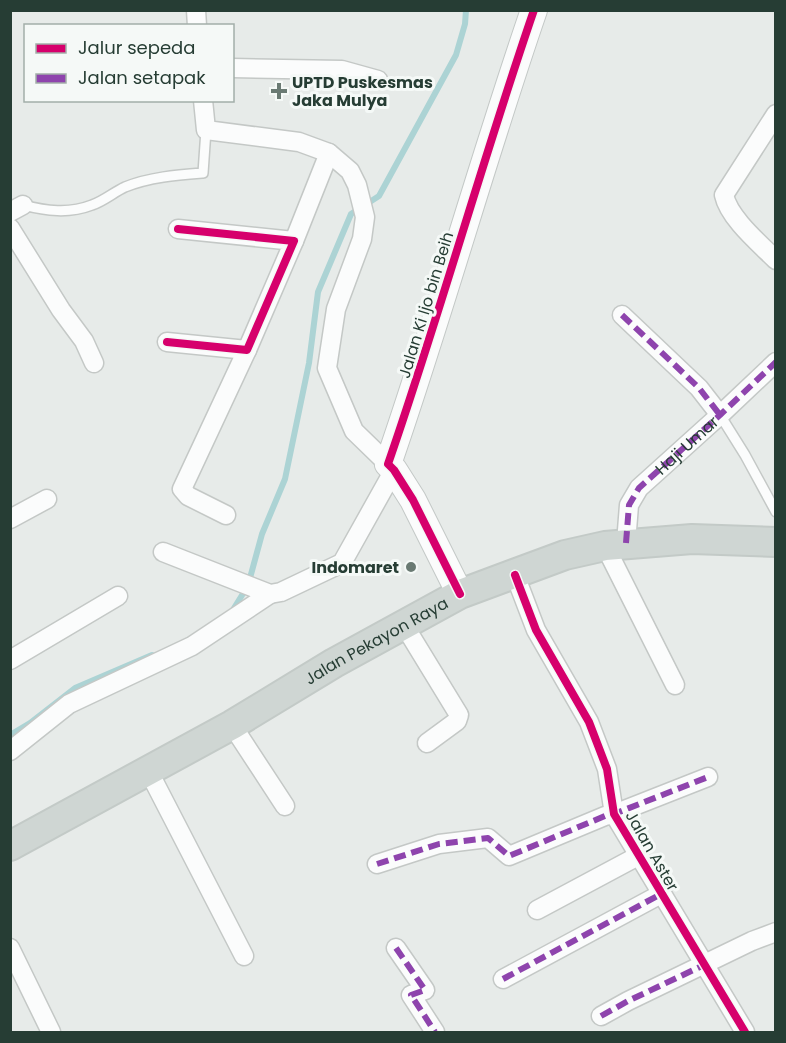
<svg xmlns="http://www.w3.org/2000/svg" width="786" height="1043" font-family="Poppins,sans-serif">
  <style>
    .lines { fill: none; stroke-linecap: round; stroke-linejoin: round }
    .stream { stroke: #acd3d4; stroke-width: 6 }
    .lane-casing { stroke: #c4c8c6; stroke-width: 12 }
    .street-casing { stroke: #c4c8c6; stroke-width: 21 }
    .secondary-casing { stroke: #c3c8c6; stroke-width: 28 }
    .primary-casing { stroke: #c3cac7; stroke-width: 32 }
    .lane { stroke: #fbfcfc; stroke-width: 9 }
    .street { stroke: #fbfcfc; stroke-width: 18 }
    .secondary { stroke: #fbfcfc; stroke-width: 26 }
    .primary { stroke: #cfd6d3; stroke-width: 28 }
    .quiet { stroke: #8e44ad; stroke-width: 6; stroke-dasharray: 12 6; stroke-linecap: butt }
    .cycleway-casing { stroke: #f5f9f7; stroke-width: 11 }
    .cycleway { stroke: #d6006c; stroke-width: 8 }
    .poi-dot { fill: #6a7a73; stroke: #f5f9f7; stroke-width: 2 }
    .labels { text-anchor: middle; dominant-baseline: central; stroke-width: 6; stroke-linejoin: round; paint-order: stroke }
    .poi-label { font-size: 16px; font-weight: bold; fill: #263d34; stroke: #f5f9f7; text-anchor: start }
    .street-label { font-size: 16px; fill: #263d34; stroke: #f5f9f7 }
  </style>
  <rect width="100%" height="100%" fill="#e7ebe9"/>
  <g class="lines">
    <!-- stream -->
    <g class="stream">
      <polyline points="250,578 262,534 285,479 309,363 318,292 351,214 379,196 456,55 465,24 466,10"/>
      <polyline points="231,613 244,592"/>
      <polyline points="10,735 30,723 75,688 152,655"/>
    </g>
    <!-- lane casing -->
    <g class="lane-casing">
      <g id="lane">
        <path d="M23 205C46 211 69 214 92 205 104 201 114 192 125 187 150 177 177 175 203 173L206 130"/>
        <polyline points="720,415 745,455 776,512"/>
      </g>
    </g>
    <!-- street casing -->
    <g class="street-casing">
      <g id="street">
        <polyline points="196,10 197,26"/>
        <polyline points="232,68 342,70 378,80"/>
        <polyline points="203,100 206,130 299,142 329,153 350,171 357,185 365,217 362,239 336,309 327,368 354,431 388,464"/>
        <path d="M776 114 724 195C729 218 759 243 776 260"/>
        <polyline points="10,212 23,205"/>
        <polyline points="10,228 61,310 84,341 94,363"/>
        <polyline points="294,241 329,153"/>
        <polyline points="622,315 699,388 720,415"/>
        <polyline points="167,342 247,350 294,241 178,229"/>
        <polyline points="226,515 188,496 182,489 247,350"/>
        <polyline points="10,519 47,499"/>
        <polyline points="626,543 629,505 639,488 720,415 776,362"/>
        <polyline points="605,546 675,685"/>
        <polyline points="163,552 270,594 281,592 342,563 394,470"/>
        <polyline points="515,575 536,630 589,722 607,769 614,814 745,1032"/>
        <polyline points="404,625 459,715 457,721 427,743"/>
        <polyline points="10,660 118,596"/>
        <polyline points="232,725 285,806"/>
        <polyline points="10,751 69,704 192,646 270,594"/>
        <polyline points="148,770 244,956"/>
        <polyline points="377,864 439,844 488,838 509,856 605,816 614,814 708,777"/>
        <polyline points="537,910 638,856"/>
        <polyline points="10,948 51,1032"/>
        <polyline points="396,948 425,990 411,995 435,1032"/>
        <polyline points="503,979 661,894"/>
        <polyline points="601,1016 628,1001 752,941 776,932"/>
      </g>
    </g>
    <!-- secondary casing -->
    <g class="secondary-casing">
      <path id="secondary" d="M460 594 413 500 394 470 388 464C440 314 482 161 534 10"/>
    </g>
    <!-- primary casing -->
    <g class="primary-casing">
      <g id="primary">
        <path id="s1" d="M10 846 232 725 334 663 460 594 565 555 605 546 692 539 776 542"/>
      </g>
    </g>
    <!-- lane -->
    <use href="#lane" class="lane"/>
    <!-- street -->
    <use href="#street" class="street"/>
    <!-- secondary -->
    <use href="#secondary" class="secondary"/>
    <!-- primary -->
    <use href="#primary" class="primary"/>
    <!-- quiet -->
    <g class="quiet">
      <polyline points="622,315 699,388 720,415"/>
      <path id="s2" d="M626 543 629 505 639 488 720 415 776 362"/>
      <polyline points="377,864 439,844 488,838 509,856 605,816 614,814 708,777"/>
      <polyline points="396,948 425,990 411,995 435,1032"/>
      <polyline points="503,979 661,894"/>
      <polyline points="601,1016 628,1001 704,965"/>
    </g>
    <!-- cycleway casing -->
    <g class="cycleway-casing">
      <g id="cycleway">
        <polyline points="167,342 247,350 294,241 178,229"/>
        <polyline points="515,575 536,630 589,722 607,769 614,814 745,1032"/>
        <path d="M460 594 413 500 394 470 388 464C440 314 482 161 534 10"/>
      </g>
    </g>
    <!-- cycleway -->
    <use href="#cycleway" class="cycleway"/>
  </g>
  <!-- markers -->
  <g class="poi-dot">
    <path d="M276 82h6v6h6v6h-6v6h-6v-6h-6v-6h6z"/>
    <circle cx="411" cy="567" r="6"/>
  </g>
  <g class="labels">
    <!-- poi labels -->
    <g class="poi-label">
      <text x="292" y="82">UPTD Puskesmas<tspan x="292" dy="18">Jaka Mulya</tspan></text>
      <text x="399" y="567" text-anchor="end">Indomaret</text>
    </g>
    <!-- street labels -->
    <g class="street-label">
      <text transform="translate(426 305) rotate(-73)">Jalan Ki Ijo bin Beih</text>
      <text stroke="none"><textPath href="#s2" startOffset="122">Haji Umar</textPath></text>
      <text stroke="none"><textPath href="#s1" startOffset="420">Jalan Pekayon Raya</textPath></text>
      <text transform="translate(652 851) rotate(60)">Jalan Aster</text>
    </g>
  </g>
  <!-- border -->
  <rect width="786" height="1043" fill="none" stroke="#263d34" stroke-width="24"/>
  <!-- legend -->
  <rect x="24" y="24" width="210" height="78" fill="#f5f9f7" stroke="#a2aea9" stroke-width="1.5"/>
  <rect x="36" y="44" width="30" height="9" fill="#d6006c" stroke="#a2aea9" stroke-width="1.5"/>
  <text x="78" y="54" font-size="18" fill="#263d34">Jalur sepeda</text>
  <rect x="36" y="74" width="30" height="9" fill="#8e44ad" stroke="#a2aea9" stroke-width="1.5"/>
  <text x="78" y="84" font-size="18" fill="#263d34">Jalan setapak</text>
</svg>
